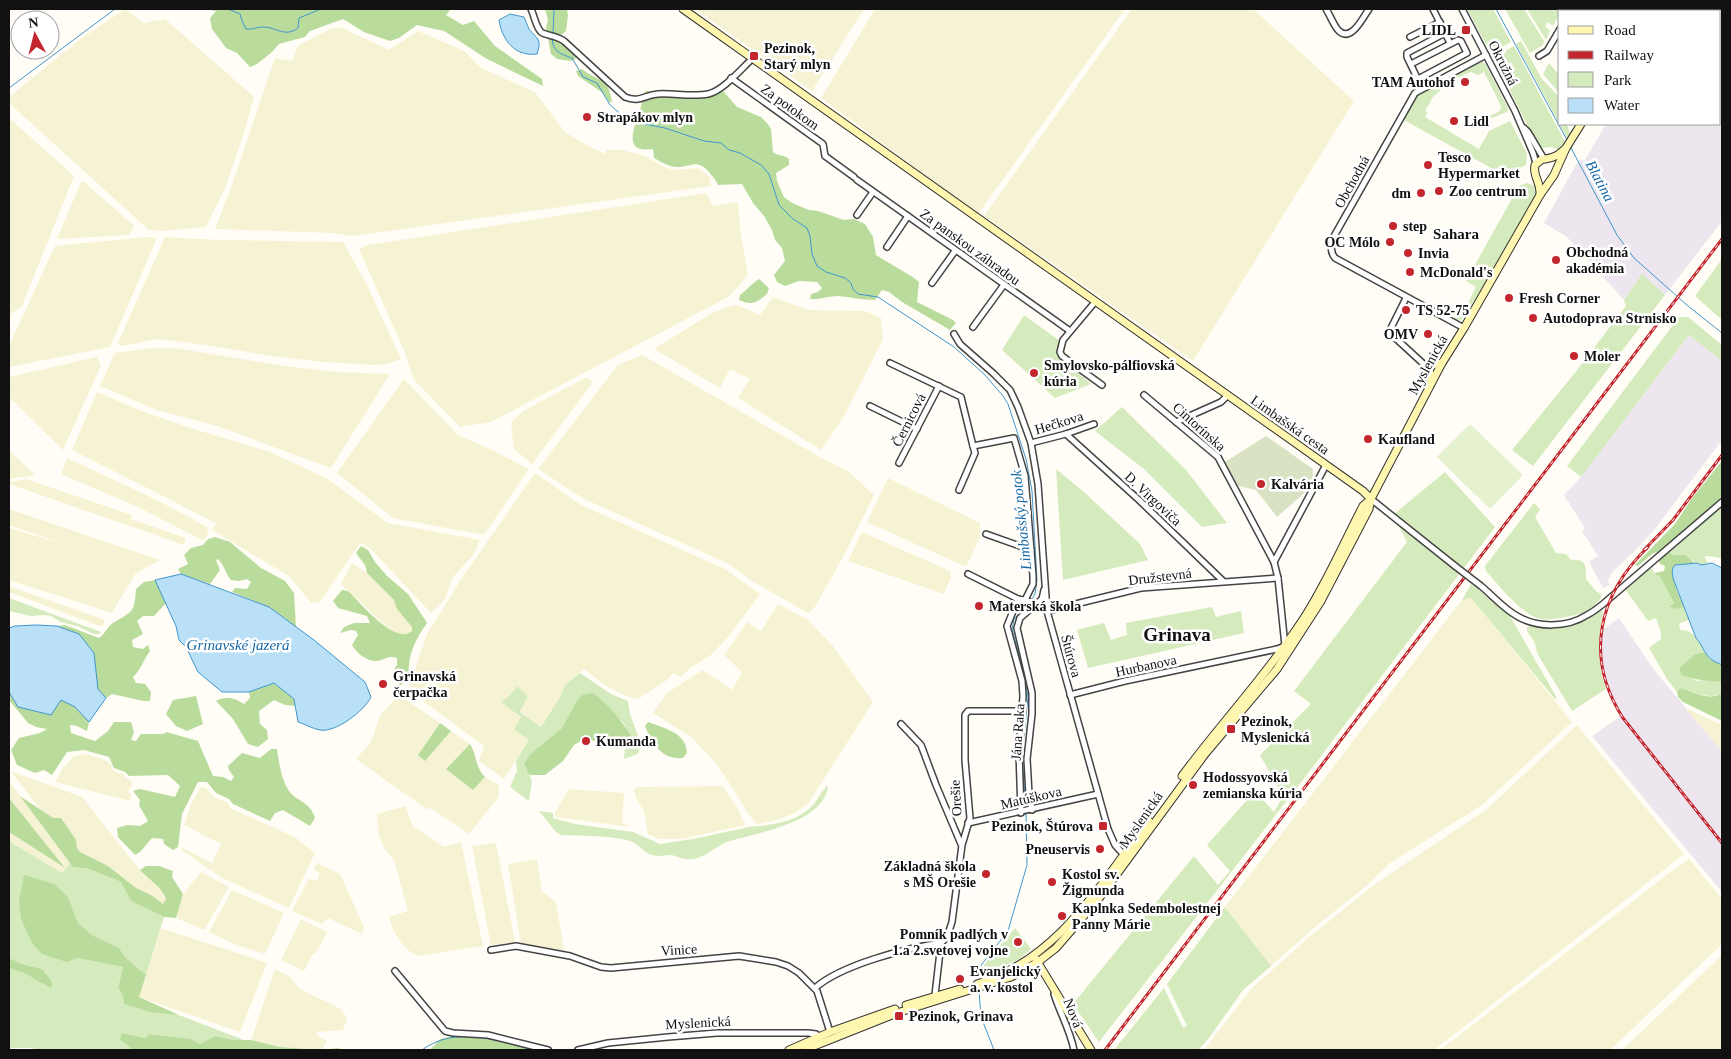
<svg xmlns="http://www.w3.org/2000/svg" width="1731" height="1059" font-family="'Times New Roman',serif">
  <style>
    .industrial { fill: #eee6ef }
    .farmland { fill: #f6f3d4 }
    .green { fill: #d5ebbd }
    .forest { fill: #b9dc9c }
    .cemetery { fill: #d9e3c4 }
    .pitch { fill: #e6f2cf }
    .water { fill: #b9e0f7; stroke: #3f96cf }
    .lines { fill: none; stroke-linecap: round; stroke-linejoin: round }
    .stream { stroke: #3f96cf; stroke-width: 1 }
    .street-casing { stroke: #444; stroke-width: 8 }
    .secondary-casing { stroke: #333; stroke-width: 9 }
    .street { stroke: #fff; stroke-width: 5 }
    .secondary { stroke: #fff6b0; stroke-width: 7 }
    .rail-casing { stroke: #c4262e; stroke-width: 3 }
    .rail { stroke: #fff; stroke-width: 1; stroke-dasharray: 4; stroke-linecap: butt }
    .street-bridge-casing { stroke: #444; stroke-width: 8; stroke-linecap: butt }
    .street-bridge { stroke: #fff; stroke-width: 5 }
    .poi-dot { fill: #c4262e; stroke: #fff; stroke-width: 2 }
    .labels { text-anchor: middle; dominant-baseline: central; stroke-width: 5; stroke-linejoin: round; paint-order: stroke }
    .poi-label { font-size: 14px; font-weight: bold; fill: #111; stroke: #fff; text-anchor: start }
    .street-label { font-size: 14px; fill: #111; stroke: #fff }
    .water-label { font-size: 15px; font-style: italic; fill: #1768a6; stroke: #fff }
    .neighbourhood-label { font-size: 15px; font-weight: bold; fill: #111; stroke: #fff }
    .district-label { font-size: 19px; font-weight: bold; fill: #111; stroke: #fff }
  </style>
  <rect width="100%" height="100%" fill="#fffdf5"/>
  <!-- industrial -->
  <g class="industrial">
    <polygon points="1663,9 1722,9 1722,221 1665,295 1642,275 1624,300 1567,237 1544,223 1578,161 1585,160 1606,124 1720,124 1720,11 1662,11"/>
    <polygon points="1689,335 1722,361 1722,440 1654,530 1638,548 1613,571 1608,580 1609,585 1603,588 1589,562 1598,556 1582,531 1585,528 1564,495 1581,477"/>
    <polygon points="1619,618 1654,670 1722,751 1722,892 1592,736 1618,718 1619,714 1604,682 1599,655 1599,632"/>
  </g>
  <!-- farmland -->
  <g class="farmland">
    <polygon points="125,9 144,23 165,19 254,97 243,136 225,188 206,227 162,231 149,230 9,103 9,98 26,83 82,38"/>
    <polygon points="695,9 864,9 812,91"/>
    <polygon points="875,9 1125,9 978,214 821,98"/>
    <polygon points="1132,9 1253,9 1354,101 1193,361 984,216"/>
    <polygon points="340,27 389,50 418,31 464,51 481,68 535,92 565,132 586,145 605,154 606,150 622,150 645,156 666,168 675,170 698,168 709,176 711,186 353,236 333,233 215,229 232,185 275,58 292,61 298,46 330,29"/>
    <polygon points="9,118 74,176 22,306 9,315"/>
    <polygon points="81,182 84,182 134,226 129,235 57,239"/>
    <polygon points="707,193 712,206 738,202 740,228 748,274 739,286 728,297 491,422 460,427 414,380 405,353 359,249 368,245"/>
    <polygon points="146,237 156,238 156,240 110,347 9,367 9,346 55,246"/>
    <polygon points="165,237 218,240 343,242 366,283 401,359 387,364 374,365 324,362 271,356 207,345 157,339 121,346 118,343"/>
    <polygon points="773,297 808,310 865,311 881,318 883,339 843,418 821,450 738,398 750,379 730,369 720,388 654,349 712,313 728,307 737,305 760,315"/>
    <polygon points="154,348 175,348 284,366 336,372 390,374 331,468 217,426 157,410 100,386 115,353"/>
    <polygon points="642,355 818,456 848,471 874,495 843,557 815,607 808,613 752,581 727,563 584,499 538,469 618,365"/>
    <polygon points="97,357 101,365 63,450 9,397 9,377"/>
    <polygon points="587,377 593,382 532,464 514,449 511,423 523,411"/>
    <polygon points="404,379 458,435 488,448 529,469 484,535 393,518 337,473"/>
    <polygon points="97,392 139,410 184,426 270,452 326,478 388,523 480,540 474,554 453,577 445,599 431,613 369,547 360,543 320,602 311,603 290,577 212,530 216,523 72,450"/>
    <polygon points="9,449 9,450 35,475 9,479"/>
    <polygon points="67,458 161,502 207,527 209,531 204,541 136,506 61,474"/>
    <polygon points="535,473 581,505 725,569 760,594 729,636 711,655 690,668 681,677 673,673 667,680 638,699 623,695 603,684 584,669 565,685 560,697 541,727 520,711 528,696 516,687 509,696 522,718 529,740 504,779 479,761 484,746 408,690 427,634 460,581"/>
    <polygon points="888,478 980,523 980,537 966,567 867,522"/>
    <polygon points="26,479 132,515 131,519 186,538 184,545 9,484 9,482"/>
    <polygon points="9,509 160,560 135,574 112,613 9,580 9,528 66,545 9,525"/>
    <polygon points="862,532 950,571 951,577 944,594 848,561"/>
    <polygon points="352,563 367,573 394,600 397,609 412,627 412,631 409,634 402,635 390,630 341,584"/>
    <polygon points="9,586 105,620 102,627 9,592"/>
    <polygon points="1471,598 1572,722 1482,805 1390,863 1364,888 1316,926 1271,966 1225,907 1462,600"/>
    <polygon points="778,604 808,620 833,646 873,702 808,804 793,814 773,821 757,824 749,815 734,790 715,762 691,737 653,713 667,693 703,670 732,690 742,672 724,655 747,622 761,631"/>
    <polygon points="399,695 440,723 418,755 426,760 451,731 470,744 446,768 473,790 485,777 499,785 499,797 469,834 432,809 425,808 356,759 371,742 380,715"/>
    <polygon points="1684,707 1722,725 1722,751"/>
    <polygon points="1577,725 1684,854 1434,1050 1204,1050 1251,989 1307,939 1375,884 1487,809"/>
    <polygon points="85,754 103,759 111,764 113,770 117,773 124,774 125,778 131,780 132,785 128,791 131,795 130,801 55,782 62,769 74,756"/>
    <polygon points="11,771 82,797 146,878 154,882 163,892 166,899 163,905 151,895 136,888 108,866 80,852 77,848 76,840 41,811"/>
    <polygon points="9,781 71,863 62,873 9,841 9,832 63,867 9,798"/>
    <polygon points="723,786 740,813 745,825 681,839 659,839 648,834 644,811 637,800 634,791 636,787"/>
    <polygon points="201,787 206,788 214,797 228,803 230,808 295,837 315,853 289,908 222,878 181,850 183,848 212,863 221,844 184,825 191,804"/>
    <polygon points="569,789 624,793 622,822 630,827 556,817 554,814"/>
    <polygon points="405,806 413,826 444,847 461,842 483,946 419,956 409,951 402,944 393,930 389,917 408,911 394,860 385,850 379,836 377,814"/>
    <polygon points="496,843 515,942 491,945 472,846"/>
    <polygon points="537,859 542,891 556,903 564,949 560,950 521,943 508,864"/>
    <polygon points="1689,859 1722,899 1722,944 1610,1050 1440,1050 1668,874"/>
    <polygon points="317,863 340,874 364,927 362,934 328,918 322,924 292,911 309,879 317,881 320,873 314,870"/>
    <polygon points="201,872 229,887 204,930 176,918 183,894"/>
    <polygon points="232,890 284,913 265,954 234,944 209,932"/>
    <polygon points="301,919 327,932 318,950 312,955 304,971 281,960"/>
    <polygon points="161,928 267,963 240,1032 139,997"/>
    <polygon points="1722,955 1722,1050 1622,1050 1660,1014"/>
    <polygon points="275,969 290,977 300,989 341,1009 347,1018 343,1030 317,1032 317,1036 327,1041 322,1050 280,1047 251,1040"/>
  </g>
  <!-- green -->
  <g class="green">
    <polygon points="1467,9 1493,9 1511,42 1504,46 1495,61"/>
    <polygon points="1505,9 1524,9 1544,41 1543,45 1530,53"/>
    <polygon points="1527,9 1560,9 1562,11 1560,11 1560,14 1553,26 1548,22 1545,26 1550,31 1546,40"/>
    <polygon points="1521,41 1542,79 1560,98 1560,124 1567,124 1570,134 1567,138 1516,44"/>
    <polygon points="1514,46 1565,142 1558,149 1551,147 1539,148 1497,65 1507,50"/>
    <polygon points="1479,62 1483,62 1486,65 1508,108 1507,112 1492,118 1489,117 1489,114 1492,115 1500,111 1501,106 1484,72 1478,75 1471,72 1450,81 1448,80 1449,78"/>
    <polygon points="1549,63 1560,76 1560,94 1543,74"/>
    <path d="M1436 84H1439L1442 89 1433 97 1425 111 1428 112 1425 117 1479 149 1489 131 1510 121 1527 154 1526 165 1517 169 1511 179 1402 119C1414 97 1414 96 1436 84Z"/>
    <polygon points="1527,183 1538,187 1538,192 1488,279 1462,319 1455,322 1453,320 1452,317 1457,318 1459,314 1464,311 1476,287 1466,281 1519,186"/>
    <polygon points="1722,259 1722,320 1695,296"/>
    <polygon points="1642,274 1665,295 1533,466 1512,450 1574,374 1626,306 1624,300"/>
    <polygon points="1024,315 1060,341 1057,352 1058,356 1091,384 1055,398 1002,350"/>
    <polygon points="1679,317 1688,317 1722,345 1722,361 1689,335 1581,477 1567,466"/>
    <polygon points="1122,407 1186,470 1227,523 1202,527 1144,469 1095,431"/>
    <polygon points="1056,469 1084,492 1140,544 1148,560 1063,580"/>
    <polygon points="1445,472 1495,527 1299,785 1099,1042 1073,1004 1194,856 1218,885 1230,871 1207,845 1255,791 1274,812 1283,796 1260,755 1311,704 1294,691 1407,542 1393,515"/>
    <path d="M1534 503 1540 509 1535 517 1556 553 1566 554 1571 560C1587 558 1586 567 1586 579L1597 592 1602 595C1598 605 1586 613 1575 615 1564 617 1552 621 1541 619 1521 615 1499 585 1486 571L1485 566Z"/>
    <path d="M1722 506V559L1716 557 1704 556 1708 563C1697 568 1694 562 1686 555H1673L1670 552Z"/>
    <path d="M1651 568 1657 576 1659 575 1674 603 1670 605 1684 607 1689 620 1680 623 1679 626 1681 630C1694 630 1701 642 1705 653H1700L1679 669 1697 681 1705 680 1722 682 1721 694C1707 700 1694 691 1680 688L1677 692 1667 679 1649 648 1661 639V633L1656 618 1648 621 1625 589Z"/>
    <polygon points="1471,584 1495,601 1510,616 1557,698 1555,699 1471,598 1462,600"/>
    <polygon points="9,598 101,632 99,634 94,634 77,626 61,622 51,616 44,615 31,616 9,611"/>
    <polygon points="1212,607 1216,617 1241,611 1244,633 1088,668 1077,630 1104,623 1111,640 1127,635 1126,623"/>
    <path d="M1600 610 1603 612C1598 638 1597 663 1606 689L1572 711 1537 653 1535 643 1527 631V628L1531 625 1551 627 1573 624 1574 626Z"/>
    <polygon points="580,673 611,694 628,701 630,714 641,744 638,754 624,759 625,748 631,735 622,721 576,702 562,728 530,754 524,763 532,781 529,801 510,787 517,771 516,761 529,740 514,729 521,717 501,702 509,696 517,686 528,696 520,712 541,727 560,697 565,685"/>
    <path d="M828 785C826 823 755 833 727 842 712 848 703 861 686 859 681 859 677 856 671 855 665 855 659 857 652 855 644 853 639 844 630 841 608 835 584 836 561 835L556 832 539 811 553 813V818L575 824 633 832 660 844 693 839 749 827C771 825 794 823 811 807 818 800 821 791 828 785Z"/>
    <polygon points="9,841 62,873 71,863 73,867 89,869 121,882 131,901 164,917 146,975 125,957 119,948 92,935 78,923 68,897 77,958 123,967 118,988 149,1011 179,1015 244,1040 233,1040 215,1036 200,1044 191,1039 149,1034 145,1038 122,1033 121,1039 133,1050 37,1050 32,1048 9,1048 9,968 24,973 39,981 42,969 22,964 9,958"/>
    <polygon points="1225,907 1271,966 1243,990 1209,1038 1198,1050 1114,1050 1164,988 1183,1028 1187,1026 1167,984"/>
    <polygon points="1015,928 1031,949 1018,960 985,974 984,965"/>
  </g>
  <!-- forest -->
  <g class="forest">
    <polygon points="204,9 451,9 446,15 463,25 474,21 495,46 542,79 543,86 487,59 444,31 417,25 399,38 390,41 364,32 343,19 310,31 305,37 279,44 272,52 257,64 250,67 237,53 226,48 212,29 210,18 216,11"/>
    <polygon points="545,9 567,9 568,15 566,31 560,36 560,39 576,54 576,58 572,61 557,59 551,54 546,28 548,20"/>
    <path d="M582 69C599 83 608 75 612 102H609L603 93 578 76 576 71Z"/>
    <path d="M646 91C654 90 659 96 667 97H708L720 91 724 92 737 107 761 117 767 123 771 129 773 152C777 156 785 155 789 159V165L776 173 777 181 784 197 792 203 809 210 818 211 844 220 854 219 865 224 873 237 876 255 914 278 919 282 917 302 953 320 956 323 950 330 902 302 889 292 882 290 875 300C862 300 851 297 838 296 829 296 819 300 810 299L811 294 818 292 822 288 817 282 799 281 785 286 777 282 774 275 785 261 782 248 775 240 772 230 764 216 753 203 742 184 718 185C716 180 713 177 709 172 697 158 691 167 676 167 669 167 660 161 654 158L653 149C621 154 635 126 640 110 643 103 641 96 646 91Z"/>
    <path d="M759 279 769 288 767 294C757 302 752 306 739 300L740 295C747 290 751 284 759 279Z"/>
    <polygon points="1722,461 1722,497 1664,549 1652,554 1638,566 1635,565 1675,524 1693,497"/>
    <path d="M215 537 230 542 261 568 285 581 294 593 296 627 269 607 232 592 235 588 247 589 251 582 247 579 239 581 231 580C225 573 225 566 218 559L216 560 220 570 210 584 181 574 178 569 188 564 184 555 191 548 203 545 208 539Z"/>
    <path d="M361 546 368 550 375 562 387 576 408 594 427 623C419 634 413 645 410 658 408 665 410 675 405 681 404 683 401 685 399 686L393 671 397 665V658C387 655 386 660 377 661 368 662 356 653 352 645L358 635 356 631 351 630 340 633 344 627 354 623H370L367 616 338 608 333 601 342 590 348 591C360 602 395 646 412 631V627L397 609 394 600 367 573 365 565 356 553Z"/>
    <polygon points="1670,552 1673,555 1686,555 1695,564 1678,564 1676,589 1684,607 1674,609 1670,606 1674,603 1659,575 1657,576 1655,573 1664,571 1665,566 1660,564 1659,560"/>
    <path d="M155 580 166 603 154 616H143L137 621 143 634 132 640 133 647 143 649 148 645 150 651C144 659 140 671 133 677L136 683 145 684 151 692 150 701H143L112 694 106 698 98 690 79 635 57 626 65 625 99 638C105 634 107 627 113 623 132 611 134 615 136 589L144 582Z"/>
    <path d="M1700 653H1705L1710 659 1722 665V682C1708 681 1695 680 1682 675L1679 669 1694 655Z"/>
    <path d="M274 683 294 699 295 706 285 705 274 700 259 711 260 724 267 730 268 739 258 747 248 744 233 719 216 701C227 695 235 698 244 704L250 698 249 692Z"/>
    <path d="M1680 688C1693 691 1707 701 1721 694L1722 689V721L1683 702 1678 697 1677 692Z"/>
    <path d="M9 692 18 707 50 715 61 699 75 707 89 722 87 731 77 726 70 725 71 733 95 741 108 731 114 722H131L134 732 131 740 136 741 141 734H164L166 732 198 741 213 776 223 777 231 781 234 777 229 770 228 766 242 753 260 758 271 749H277C279 762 281 779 289 791 298 803 309 800 315 818L310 826 283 810 275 813 270 821 233 804 229 799 216 793 207 782H198L182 814 178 847 173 850 164 844 163 839 152 838 140 852 135 855 118 837 117 828 127 825 140 826 148 821 139 805 140 800 133 791 140 789 175 797 180 786 168 775 129 776 125 772 114 768 109 757 84 750 67 752 52 775 44 770 35 773 17 765 11 750 19 738 40 733 47 729 36 727 28 723 9 700Z"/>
    <path d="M593 693C609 705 620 719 631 735L625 748 615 749 586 738 574 745 563 761 545 775H529L524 763 530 754 562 728 576 702 582 695Z"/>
    <polygon points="196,696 203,724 187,731 176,726 166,714 173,700"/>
    <path d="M648 722C664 728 687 733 687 753L683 758C661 760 652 743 645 726Z"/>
    <polygon points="440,723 451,731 425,761 418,755"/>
    <path d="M470 744C477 755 475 767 485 777L473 790 446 769Z"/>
    <path d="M20 796 53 818H61L76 840 77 848 80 852 108 866 136 888 151 895 163 904 166 899C161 885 149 881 140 870L146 866H159L173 871 172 877 183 894 176 918 164 917 131 901 121 882 89 869 73 867Z"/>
    <polygon points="9,798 65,868 9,832"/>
    <polygon points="24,875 54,884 68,897 78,923 92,935 119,948 125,957 146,975 139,997 179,1015 150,1012 124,1004 123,995 118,988 123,967 77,958 67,962 42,954 32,943 21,919 19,901"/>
    <polygon points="9,958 22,964 42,969 52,982 51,988 24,973 9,968"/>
    <polygon points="122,1033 145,1038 149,1034 191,1039 200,1044 215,1036 233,1040 251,1040 280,1047 322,1050 338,1048 342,1050 133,1050 120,1039"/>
    <polygon points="462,1034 541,1050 430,1050 440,1039"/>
  </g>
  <!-- cemetery -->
  <polygon class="cemetery" points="1266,436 1313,469 1312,486 1277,517 1256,490 1238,486 1225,462"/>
  <!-- pitch -->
  <polygon class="pitch" points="1470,424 1523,475 1490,509 1437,457"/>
  <!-- water -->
  <g class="water">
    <path d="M510 14 524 17C526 21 527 25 529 29 538 40 542 39 537 54 515 57 502 40 499 20Z"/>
    <path d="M1697 563 1701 565 1712 563 1722 568V665C1719 663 1714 662 1711 659 1704 654 1702 644 1696 638L1674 581C1672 575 1671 569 1675 565Z"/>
    <path d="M181 574 269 607 314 640 365 682 371 697C365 710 336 733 320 730 313 729 305 724 298 722L294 699 274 683 249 692H222L198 672 186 647 179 640 176 626 155 580Z"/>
    <polygon points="36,625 57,626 79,634 94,653 98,689 106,698 89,722 75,707 61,700 51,715 18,707 9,692 9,628 15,626"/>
  </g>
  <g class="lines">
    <!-- stream -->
    <g class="stream">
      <path d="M228 9 240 14 242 21 246 29C252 30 257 27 263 27 277 27 284 38 298 28L299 18 321 9"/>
      <polyline points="1496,9 1567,140"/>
      <polyline points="553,35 554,9"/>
      <path d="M552 39C553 52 561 54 572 58L583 77 597 83 610 105 623 116 644 124 665 128 704 141 721 143 729 150 740 153 761 165 769 174 779 205 793 219 807 228 810 236 812 254 817 266 826 272 845 278 851 283 853 289 858 294 878 297 954 347 985 375 1003 396 1008 404 1026 459 1032 491 1037 580 1035 594 1031 601"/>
      <polyline points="9,88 115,9"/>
      <polyline points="1570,146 1617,235 1634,258 1688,306 1722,333"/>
      <polyline points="1026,809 1022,757 1028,697 1024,673 1012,629 1014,619 1028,604"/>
      <polyline points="979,979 979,970 982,964 1008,931 1027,865 1026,813"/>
      <polyline points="979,991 981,1017 994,1050"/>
      <path d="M422 1050C455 1025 498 1041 534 1050"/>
    </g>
    <!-- street casing -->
    <g class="street-casing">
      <g id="street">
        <path d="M531 9C534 15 536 27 541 32 544 35 558 36 564 41L625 97C640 103 644 95 658 94 674 93 692 97 708 94 723 91 742 68 753 58"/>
        <path d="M1326 9C1330 15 1333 24 1338 30 1351 44 1363 17 1369 9"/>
        <polyline points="1433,9 1450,43"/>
        <polyline points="1462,9 1515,111 1533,153 1536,163"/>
        <polyline points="1571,11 1572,9"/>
        <polyline points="1410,37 1440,22"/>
        <polyline points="1539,56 1547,51 1560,29"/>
        <polyline points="1411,64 1458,40 1461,41 1467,53 1418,79"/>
        <polyline points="731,78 823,144 825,156 854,177"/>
        <polyline points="1422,88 1407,57 1407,53 1445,33"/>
        <polyline points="1524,128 1528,132 1544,159"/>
        <polyline points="857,180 1070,331"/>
        <polyline points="857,215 873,192"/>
        <polyline points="887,247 908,216"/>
        <polyline points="932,283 955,251"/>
        <polyline points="1406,298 1391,328 1392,335 1428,368"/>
        <polyline points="1095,302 1063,340 1060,352 1062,356 1102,385"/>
        <polyline points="973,327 1003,286"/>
        <path d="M1464 328 1335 258C1330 252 1331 246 1333 238L1415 93 1486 55"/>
        <polyline points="954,334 960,344 994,374 1010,390 1018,407 1031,443 1038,484 1047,611 1108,829 1115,845 1125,856"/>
        <polyline points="890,363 961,397 973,446"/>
        <polyline points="870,406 917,429"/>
        <polyline points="1176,422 1221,402 1227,396"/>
        <polyline points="1066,434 1139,500 1223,581"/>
        <polyline points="1031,443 1066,434 1094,424"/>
        <polyline points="899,463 939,386"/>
        <polyline points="959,490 975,453 973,446 1014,438 1025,476 1033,576 1033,584 1025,600"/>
        <polyline points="1371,499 1455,566"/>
        <polyline points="986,534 1031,550"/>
        <polyline points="1274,562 1326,465"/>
        <path d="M968 574 1018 599C1028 600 1039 605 1047 611"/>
        <path d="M1481 586C1492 595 1504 609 1517 616 1537 628 1567 628 1587 615 1593 612 1598 608 1603 604L1722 502"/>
        <polyline points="1018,599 1007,626 1022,681 1023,696 1019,752 1021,813"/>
        <polyline points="1047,611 1141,588 1278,578"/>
        <polyline points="1070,695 1125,681 1277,649 1285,646 1278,578 1274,562 1218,457 1144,395"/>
        <polyline points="901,724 921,745 936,785 961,844"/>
        <polyline points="1032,810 1029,794 1027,759 1032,714 1032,693 1017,628 1020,618 1042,599 1044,590"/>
        <polyline points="968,823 1098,794"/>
        <polyline points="491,950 516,946 570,956 601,967 611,968 739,956 776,962 788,966 799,973 817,991 830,1032"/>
        <polyline points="395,971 445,1031 453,1033 488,1035 548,1050"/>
        <path d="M815 988C841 965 906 948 941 943"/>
        <path d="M1054 994C1060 1013 1070 1030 1074 1050"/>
        <polyline points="935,995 941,943 947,937 952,922 962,845 970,818 965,760 965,715 968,711 1023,711"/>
        <polyline points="578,1050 608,1043 668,1037 717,1033 808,1033 816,1034 820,1037"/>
      </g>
    </g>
    <!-- secondary casing -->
    <g class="secondary-casing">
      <g id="secondary">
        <polyline points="683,9 1363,491 1371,499"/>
        <polyline points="1644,11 1646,9"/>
        <path d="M1540 195C1541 182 1532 175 1535 165L1541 160C1554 157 1555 158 1566 148"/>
        <polyline points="1426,366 1442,363"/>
        <polyline points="1429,369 1431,383"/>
        <path d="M1182 776C1221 723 1266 676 1302 621 1326 585 1343 544 1363 506L1371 499"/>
        <polyline points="1035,958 1091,1050"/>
        <path d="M977 984C1059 959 1100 884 1149 821"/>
        <polyline points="906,1005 960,989"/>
        <polyline points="789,1050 830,1032 895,1009"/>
        <polyline points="804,1050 897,1013 1011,977 1038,962 1056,948 1100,897 1205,754 1277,669 1321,601 1369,509 1371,499 1442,363 1464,328 1540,195 1554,175 1566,148 1581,124"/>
      </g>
    </g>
    <!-- street -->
    <use href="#street" class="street"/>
    <!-- secondary -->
    <use href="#secondary" class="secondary"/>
    <!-- rail casing -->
    <g class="rail-casing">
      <g id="rail">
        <path d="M1648 547C1598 595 1584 657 1623 718L1722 843"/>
        <polyline points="1644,550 1673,520 1722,455"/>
        <polyline points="1105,1050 1722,239"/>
      </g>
    </g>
    <!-- rail -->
    <use href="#rail" class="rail"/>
    <!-- street-bridge casing -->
    <g class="street-bridge-casing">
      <polyline id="street-bridge" points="1455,566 1481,586"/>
    </g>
    <!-- street-bridge -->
    <use href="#street-bridge" class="street-bridge"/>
  </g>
  <!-- markers -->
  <g class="poi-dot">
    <rect x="1461" y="25" width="10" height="10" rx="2.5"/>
    <rect x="749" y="51" width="10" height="10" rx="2.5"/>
    <circle cx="1465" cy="82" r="5"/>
    <circle cx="587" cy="117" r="5"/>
    <circle cx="1454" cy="121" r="5"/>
    <circle cx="1428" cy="165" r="5"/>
    <circle cx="1439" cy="191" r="5"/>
    <circle cx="1421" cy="193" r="5"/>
    <circle cx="1393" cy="226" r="5"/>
    <circle cx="1390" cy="242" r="5"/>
    <circle cx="1408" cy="253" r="5"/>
    <circle cx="1556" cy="260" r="5"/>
    <circle cx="1410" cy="272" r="5"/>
    <circle cx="1509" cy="298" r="5"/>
    <circle cx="1406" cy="310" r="5"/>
    <circle cx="1533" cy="318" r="5"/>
    <circle cx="1428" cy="334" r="5"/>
    <circle cx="1574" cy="356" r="5"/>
    <circle cx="1034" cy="373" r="5"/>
    <circle cx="1368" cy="439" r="5"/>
    <circle cx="1261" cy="484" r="5"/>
    <circle cx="979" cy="606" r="5"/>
    <circle cx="383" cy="684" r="5"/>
    <rect x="1226" y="724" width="10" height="10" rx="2.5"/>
    <circle cx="586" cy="741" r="5"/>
    <circle cx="1193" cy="785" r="5"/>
    <rect x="1098" y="821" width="10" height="10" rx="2.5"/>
    <circle cx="1100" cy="849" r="5"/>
    <circle cx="986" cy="874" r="5"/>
    <circle cx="1052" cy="882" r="5"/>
    <circle cx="1062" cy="916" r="5"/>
    <circle cx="1018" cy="942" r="5"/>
    <circle cx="960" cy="979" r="5"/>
    <rect x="894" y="1011" width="10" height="10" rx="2.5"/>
  </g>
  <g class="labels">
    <!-- poi labels -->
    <g class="poi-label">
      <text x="1456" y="30" text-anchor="end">LIDL</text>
      <text x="764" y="48">Pezinok,<tspan x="764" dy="16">Starý mlyn</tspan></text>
      <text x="1455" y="82" text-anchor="end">TAM Autohof</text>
      <text x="597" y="117">Strapákov mlyn</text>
      <text x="1464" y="121">Lidl</text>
      <text x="1438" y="157">Tesco<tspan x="1438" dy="16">Hypermarket</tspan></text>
      <text x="1449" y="191">Zoo centrum</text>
      <text x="1411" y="193" text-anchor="end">dm</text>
      <text x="1403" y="226">step</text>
      <text x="1380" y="242" text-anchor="end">OC Mólo</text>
      <text x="1566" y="252">Obchodná<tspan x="1566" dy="16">akadémia</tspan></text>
      <text x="1418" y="253">Invia</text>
      <text x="1420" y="272">McDonald's</text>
      <text x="1519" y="298">Fresh Corner</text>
      <text x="1416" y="310">TS 52-75</text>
      <text x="1543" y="318">Autodoprava Strnisko</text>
      <text x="1418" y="334" text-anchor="end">OMV</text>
      <text x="1584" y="356">Moler</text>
      <text x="1044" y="365">Smylovsko-pálfiovská<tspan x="1044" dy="16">kúria</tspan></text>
      <text x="1378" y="439">Kaufland</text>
      <text x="1271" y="484">Kalvária</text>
      <text x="989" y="606">Materská škola</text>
      <text x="393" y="676">Grinavská<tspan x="393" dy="16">čerpačka</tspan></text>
      <text x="1241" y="721">Pezinok,<tspan x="1241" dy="16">Myslenická</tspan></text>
      <text x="596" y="741">Kumanda</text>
      <text x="1203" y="777">Hodossyovská<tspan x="1203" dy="16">zemianska kúria</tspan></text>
      <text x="1093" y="826" text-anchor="end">Pezinok, Štúrova</text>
      <text x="1090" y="849" text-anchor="end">Pneuservis</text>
      <text x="976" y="866" text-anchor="end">Základná škola<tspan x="976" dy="16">s MŠ Orešie</tspan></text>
      <text x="1062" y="874">Kostol sv.<tspan x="1062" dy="16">Žigmunda</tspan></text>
      <text x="1072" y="908">Kaplnka Sedembolestnej<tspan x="1072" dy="16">Panny Márie</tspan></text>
      <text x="1008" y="934" text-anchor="end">Pomník padlých v<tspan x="1008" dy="16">1.a 2.svetovej vojne</tspan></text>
      <text x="970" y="971">Evanjelický<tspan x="970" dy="16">a. v. kostol</tspan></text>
      <text x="909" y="1016">Pezinok, Grinava</text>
    </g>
    <!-- street labels -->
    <g class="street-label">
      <text transform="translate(1503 63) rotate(63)">Okružná</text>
      <text transform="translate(790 107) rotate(36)">Za potokom</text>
      <text transform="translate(1352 182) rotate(-61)">Obchodná</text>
      <text transform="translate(970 247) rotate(36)">Za panskou záhradou</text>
      <text transform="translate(1428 365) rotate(-61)">Myslenická</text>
      <text transform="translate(909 420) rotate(-63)">Černicová</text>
      <text transform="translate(1059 423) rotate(-17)">Hečkova</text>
      <text transform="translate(1290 425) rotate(35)">Limbašská cesta</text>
      <text transform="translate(1199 427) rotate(42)">Cintorínska</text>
      <text transform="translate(1153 499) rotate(43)">D. Virgoviča</text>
      <text transform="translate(1160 577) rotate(-7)">Družstevná</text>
      <text transform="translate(1071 656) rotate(75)">Štúrova</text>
      <text transform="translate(1146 666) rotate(-12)">Hurbanova</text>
      <text transform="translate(1018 732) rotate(-86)">Jána Raka</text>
      <text transform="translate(956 798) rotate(-93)">Orešie</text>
      <text transform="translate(1031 798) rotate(-13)">Matúškova</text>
      <text transform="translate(1141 820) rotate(-55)">Myslenická</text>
      <text transform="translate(679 950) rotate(-3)">Vinice</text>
      <text transform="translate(1073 1013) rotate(69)">Nová</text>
      <text transform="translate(698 1023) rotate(-3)">Myslenická</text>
    </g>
    <!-- water labels -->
    <g class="water-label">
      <text transform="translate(1600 181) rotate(62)">Blatina</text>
      <text transform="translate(1021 520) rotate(-96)">Limbašský potok</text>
      <text x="238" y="645">Grinavské jazerá</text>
    </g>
    <!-- neighbourhood labels -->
    <g class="neighbourhood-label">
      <text x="1456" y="234">Sahara</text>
    </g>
    <!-- district labels -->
    <g class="district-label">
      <text x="1177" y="634">Grinava</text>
    </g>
  </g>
  <!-- border -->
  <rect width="1731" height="1059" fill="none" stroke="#111111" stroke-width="20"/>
  <!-- legend -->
  <rect x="1558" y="10" width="162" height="115" fill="#ffffff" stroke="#a0a0a0"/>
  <rect x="1568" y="26" width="25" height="8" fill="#fff6b0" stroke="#a0a0a0"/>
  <text x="1604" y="35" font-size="15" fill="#111111">Road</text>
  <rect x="1568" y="51" width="25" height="8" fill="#c4262e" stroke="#a0a0a0"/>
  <text x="1604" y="60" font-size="15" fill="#111111">Railway</text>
  <rect x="1568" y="72" width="25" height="15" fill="#d5ebbd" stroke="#a0a0a0"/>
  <text x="1604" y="85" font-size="15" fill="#111111">Park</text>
  <rect x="1568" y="98" width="25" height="15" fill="#b9e0f7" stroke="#a0a0a0"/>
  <text x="1604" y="110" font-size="15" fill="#111111">Water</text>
  <!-- north arrow -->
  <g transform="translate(35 35) rotate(353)"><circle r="24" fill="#ffffff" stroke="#a0a0a0"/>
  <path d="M0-4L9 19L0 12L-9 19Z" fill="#c4262e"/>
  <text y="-8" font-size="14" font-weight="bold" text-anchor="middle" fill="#111111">N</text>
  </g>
</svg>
